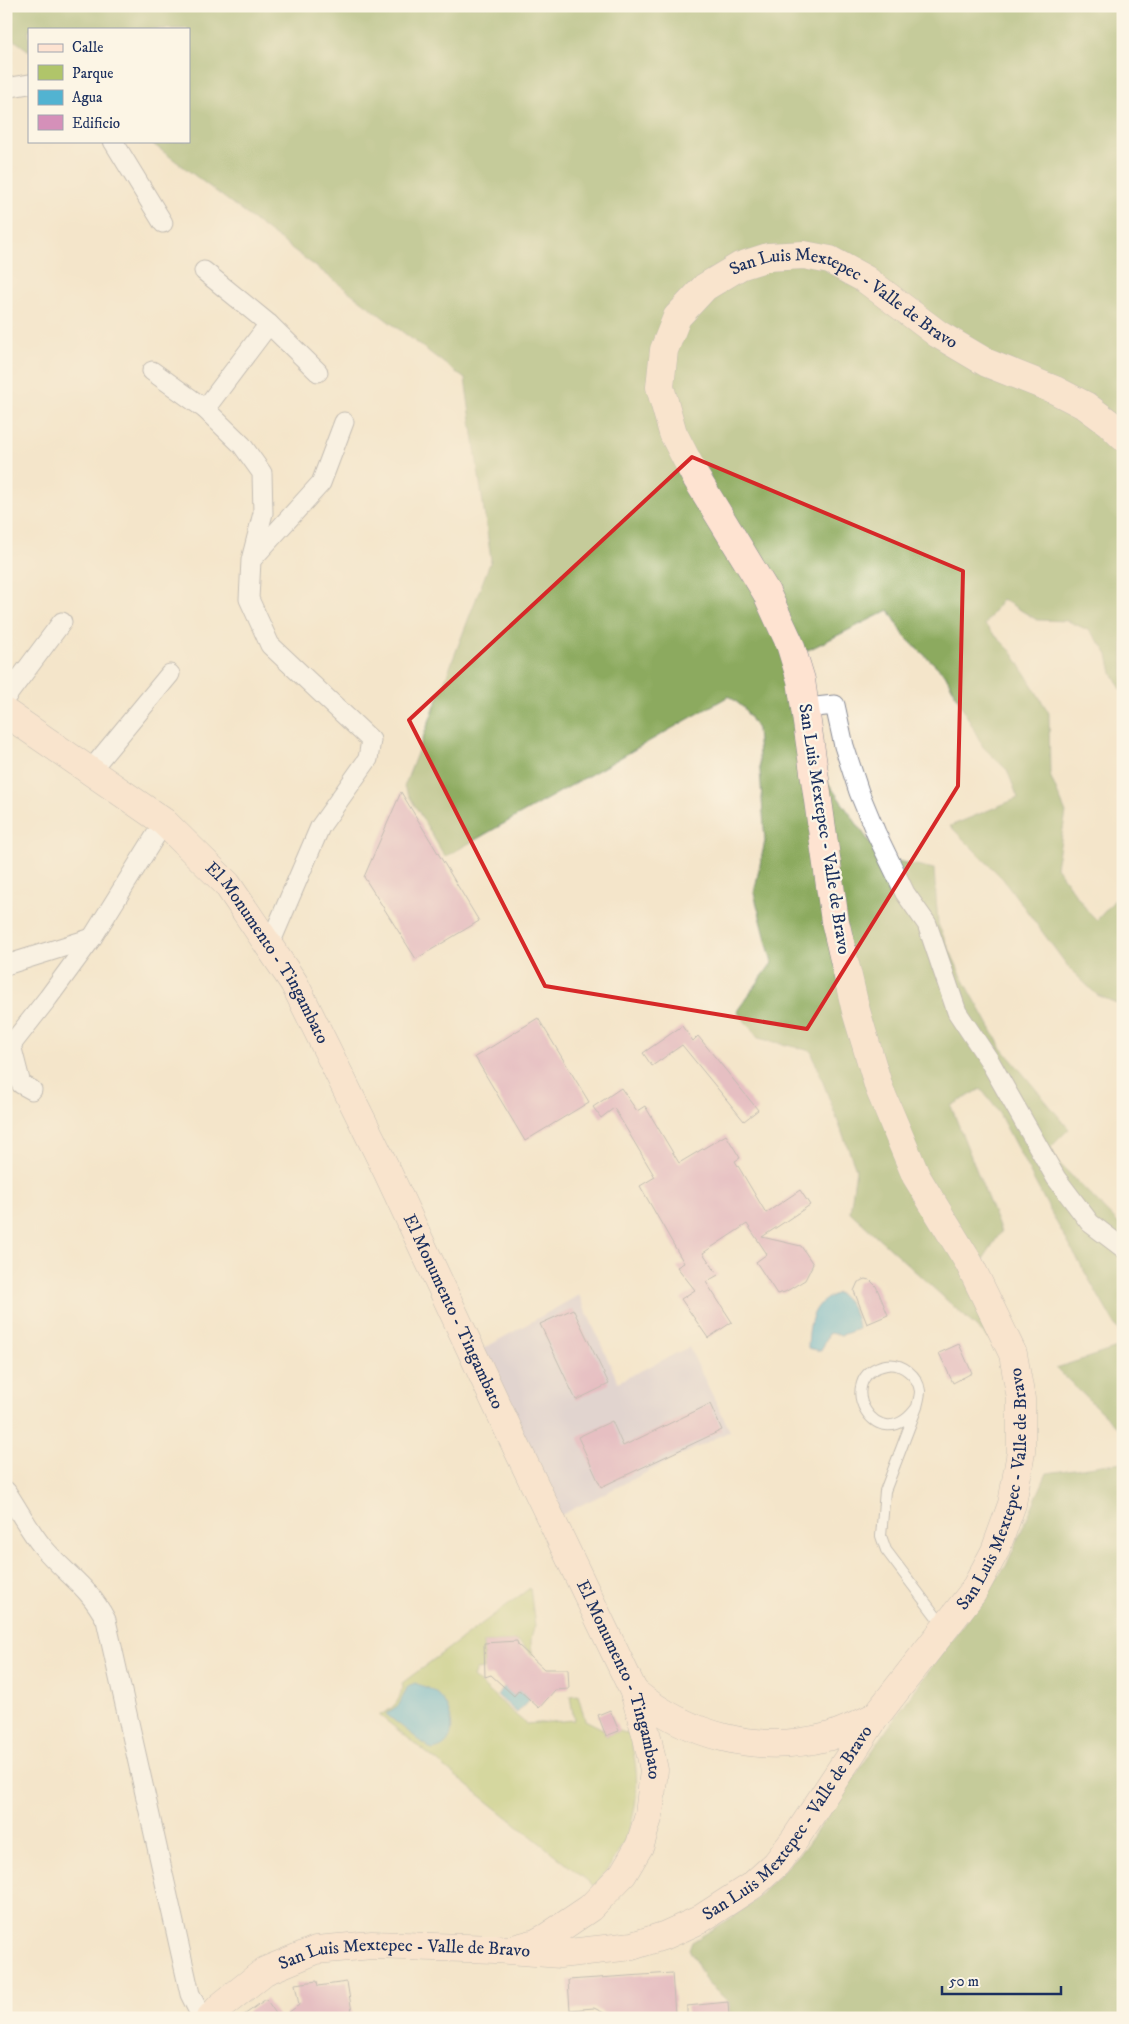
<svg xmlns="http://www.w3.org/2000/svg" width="1129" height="2024" font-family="'IM FELL DW Pica',serif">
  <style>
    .industrial { fill: #cbbfd5 }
    .green { fill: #b0c56a; stroke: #667a64 }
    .forest { fill: #8caa5e; stroke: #546c5e }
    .water { fill: #52b3d1; stroke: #367198 }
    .building { fill: #d590b9 }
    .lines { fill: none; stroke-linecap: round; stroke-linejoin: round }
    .service-casing { stroke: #888a94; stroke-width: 12 }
    .minor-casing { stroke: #888a94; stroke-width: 21 }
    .secondary-casing { stroke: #888a94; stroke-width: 29 }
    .service { stroke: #fff; stroke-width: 10 }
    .minor { stroke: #fff; stroke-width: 19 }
    .secondary { stroke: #fee3d1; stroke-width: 28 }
    .marked { fill: none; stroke: #d62828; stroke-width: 4; stroke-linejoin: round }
    .labels { text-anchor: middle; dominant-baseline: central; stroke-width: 4.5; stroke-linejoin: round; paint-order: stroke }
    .street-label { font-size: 18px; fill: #1b2f5e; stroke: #fcf5e5 }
  </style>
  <rect width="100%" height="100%" fill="#fcf5e5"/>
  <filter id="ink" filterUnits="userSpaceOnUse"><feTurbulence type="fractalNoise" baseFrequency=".02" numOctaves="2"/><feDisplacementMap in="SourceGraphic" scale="10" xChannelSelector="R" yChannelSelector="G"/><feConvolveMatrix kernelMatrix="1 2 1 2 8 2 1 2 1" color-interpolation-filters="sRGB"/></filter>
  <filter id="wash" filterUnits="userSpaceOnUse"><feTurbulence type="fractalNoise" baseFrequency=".0096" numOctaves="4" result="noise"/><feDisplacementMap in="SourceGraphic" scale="20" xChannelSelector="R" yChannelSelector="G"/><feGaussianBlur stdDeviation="1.12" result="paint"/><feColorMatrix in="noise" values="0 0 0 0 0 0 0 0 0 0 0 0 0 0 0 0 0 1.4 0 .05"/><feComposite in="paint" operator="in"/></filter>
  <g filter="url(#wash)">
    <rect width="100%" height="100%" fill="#f4e5ca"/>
    <!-- industrial -->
    <polygon class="industrial" points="579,1295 618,1382 689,1347 730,1431 559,1516 481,1350"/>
    <!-- green -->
    <path class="green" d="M530 1588 535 1626C530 1636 530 1645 533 1655L518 1641 483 1643 484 1669 476 1670 473 1677 526 1724 574 1720 570 1696 578 1695 585 1720 603 1729 606 1736 619 1731 629 1734C646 1793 635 1840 594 1886L379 1715C393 1710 402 1700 402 1683Z"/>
    <!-- forest -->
    <g class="forest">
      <polygon points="6,6 1123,6 1123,693 1112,673 1108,655 1103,647 1090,631 1068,621 1037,620 1002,599 985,625 1012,652 1049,713 1050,775 1066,813 1056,867 1087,910 1097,920 1119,895 1123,893 1123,1006 1097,995 1069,968 1003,879 950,826 1018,798 1007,770 983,747 945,674 905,637 889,610 796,656 810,757 880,857 934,869 938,924 960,973 1001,1047 1069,1129 1051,1147 1057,1161 1123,1228 1123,1339 1055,1220 996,1108 981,1089 951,1106 1001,1232 970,1279 1008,1356 850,1212 856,1169 811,1051 758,1038 737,1011 772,963 754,893 765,841 757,729 744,708 729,696 445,857 404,787 491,560 465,379 149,141 189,141 189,29 29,29 29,51 6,34"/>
      <polygon points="1123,1346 1123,1433 1056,1368"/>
      <polygon points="1122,1462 1123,2018 723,2018 730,2017 729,2002 707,1983 689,1949 692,1942 736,1915 755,1900 807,1845 909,1698 1006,1566 1047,1473"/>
    </g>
    <!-- water -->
    <g class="water">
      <path d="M838 1293C849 1300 858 1316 858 1329L842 1335 829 1333 821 1351 808 1348C809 1323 811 1303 838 1293Z"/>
      <path d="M415 1683C424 1687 433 1689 440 1696 454 1712 460 1747 432 1750L386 1714 399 1705 408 1686Z"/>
      <polygon points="504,1687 514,1696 519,1690 530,1699 517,1713 497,1695"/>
    </g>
    <g id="blocks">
      <!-- building -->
      <g class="building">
        <polygon points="401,792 479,921 416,959 364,877"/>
        <polygon points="538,1018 589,1102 525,1141 475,1057"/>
        <polygon points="682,1026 693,1041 698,1036 758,1110 744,1121 682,1045 652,1066 643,1053"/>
        <polygon points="621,1088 637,1111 645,1106 679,1163 726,1135 740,1158 735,1161 766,1213 800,1190 810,1205 762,1237 801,1246 813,1264 805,1280 785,1292 777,1294 756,1262 767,1254 747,1224 703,1253 718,1275 706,1282 732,1322 708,1338 681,1299 695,1290 677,1267 684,1263 640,1186 655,1177 614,1108 601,1118 593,1107"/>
        <polygon points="866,1279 870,1280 876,1286 888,1315 867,1324 854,1291 858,1282"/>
        <polygon points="573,1309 609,1384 576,1400 540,1324"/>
        <polygon points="959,1344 972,1373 953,1383 939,1353"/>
        <polygon points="710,1404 722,1430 601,1487 578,1437 612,1421 623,1446"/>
        <polygon points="517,1641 518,1645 544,1669 568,1669 569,1689 555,1690 539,1708 519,1690 514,1696 491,1675 485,1677 484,1643"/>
        <polygon points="610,1710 619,1731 606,1736 598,1715"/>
        <polygon points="672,1973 675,2014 614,2018 594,2008 570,2010 568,1980"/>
        <polygon points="317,1981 318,1986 347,1982 353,2018 281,2018 299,2005 295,1984"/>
        <polygon points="266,1999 279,2018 240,2018"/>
        <polygon points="728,2002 729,2017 687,2018 687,2006"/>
      </g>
    </g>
  </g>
  <g filter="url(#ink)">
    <use href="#blocks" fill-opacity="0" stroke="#888a94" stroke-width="1"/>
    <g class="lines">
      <!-- service casing -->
      <g class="service-casing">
        <path id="service" d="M917 1407C878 1462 830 1376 886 1365 902 1362 918 1376 920 1391 920 1396 918 1402 917 1407L885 1491 881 1536 886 1550 944 1627"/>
      </g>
      <!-- minor casing -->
      <g class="minor-casing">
        <g id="minor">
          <polyline points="6,88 29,84"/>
          <polyline points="113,141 163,223"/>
          <polyline points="204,271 269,324 318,372"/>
          <polyline points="152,371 205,409 242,445 262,473 263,513 251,560 249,599 270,645 371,740 368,759 320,827 269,946"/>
          <polyline points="205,409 269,324"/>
          <polyline points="253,558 321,483 344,422"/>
          <polyline points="6,697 62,622"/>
          <polyline points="806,708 835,705 844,746 859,792 876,833 905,893 927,924 957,1012 989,1060 1056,1178 1090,1223 1123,1248"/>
          <polyline points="90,771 170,674"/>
          <polyline points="6,965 92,938"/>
          <polyline points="32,1090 21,1084 11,1045 48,998 92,938 164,822"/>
          <path d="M6 1491C18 1509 29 1530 42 1546 65 1574 88 1585 106 1620L190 1994 202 2018"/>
        </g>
      </g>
      <!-- secondary casing -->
      <g class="secondary-casing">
        <g id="secondary">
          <path id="s1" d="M6 713 164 822 227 884 294 983 387 1171 516 1446 634 1692 647 1737 654 1770 649 1815 640 1845 623 1874 590 1908 547 1937 536 1943 517 1948"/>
          <path d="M634 1692C689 1736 757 1755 827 1737 844 1732 860 1724 876 1716"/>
          <path id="s2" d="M210 2018 221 2006 265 1971 316 1950 372 1945 496 1949 560 1954 632 1946 666 1935 699 1920 753 1885 776 1864 795 1839 876 1716 973 1592 995 1551 1012 1504 1021 1452V1399L1013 1354 969 1263 916 1176 879 1088 856 1011 835 921 801 680 790 644 766 592 695 476 673 433 660 387 664 350 677 317 705 287 740 266 768 257 804 255 830 260 865 279 938 334 987 363 1055 390 1086 406 1109 423 1123 437"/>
        </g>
      </g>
      <!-- service -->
      <use href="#service" class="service"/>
      <!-- minor -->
      <use href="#minor" class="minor"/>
      <!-- secondary -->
      <use href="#secondary" class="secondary"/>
    </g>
  </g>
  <!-- marked area -->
  <path d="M0 0H1129V2024H0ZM692 457 963 571 958 786 807 1029 545 986 409 720Z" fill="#f4e5ca" fill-opacity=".55" fill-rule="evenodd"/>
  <path class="marked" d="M692 457 963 571 958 786 807 1029 545 986 409 720Z"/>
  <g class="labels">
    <!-- street labels -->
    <g class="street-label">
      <text stroke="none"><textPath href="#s2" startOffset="2509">San Luis Mextepec - Valle de Bravo</textPath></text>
      <text transform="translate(824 829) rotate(81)">San Luis Mextepec - Valle de Bravo</text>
      <text stroke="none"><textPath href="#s1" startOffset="360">El Monumento - Tingambato</textPath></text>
      <text stroke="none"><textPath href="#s1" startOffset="765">El Monumento - Tingambato</textPath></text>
      <text stroke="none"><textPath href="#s2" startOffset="1055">San Luis Mextepec - Valle de Bravo</textPath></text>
      <text stroke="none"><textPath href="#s1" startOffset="1170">El Monumento - Tingambato</textPath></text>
      <text stroke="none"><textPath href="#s2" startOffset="650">San Luis Mextepec - Valle de Bravo</textPath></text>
      <text stroke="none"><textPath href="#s2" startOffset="215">San Luis Mextepec - Valle de Bravo</textPath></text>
    </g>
  </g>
  <!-- margin -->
  <rect width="1129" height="2024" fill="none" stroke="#fcf5e5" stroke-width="25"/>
  <!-- legend -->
  <rect x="28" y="28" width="162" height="115" fill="#fcf5e5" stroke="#a2a6af"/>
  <rect x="38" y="44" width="25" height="8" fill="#fee3d1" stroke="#a2a6af"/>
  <text x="72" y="52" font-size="15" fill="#1b2f5e">Calle</text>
  <rect x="38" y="65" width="25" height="15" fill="#b0c56a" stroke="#a2a6af"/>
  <text x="72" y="78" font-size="15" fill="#1b2f5e">Parque</text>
  <rect x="38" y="90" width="25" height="15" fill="#52b3d1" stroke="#a2a6af"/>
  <text x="72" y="102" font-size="15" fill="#1b2f5e">Agua</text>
  <rect x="38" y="115" width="25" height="15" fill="#d590b9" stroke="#a2a6af"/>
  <text x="72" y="128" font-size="15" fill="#1b2f5e">Edificio</text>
  <!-- scale -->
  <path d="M942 1986v8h119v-8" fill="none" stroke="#1b2f5e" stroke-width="2.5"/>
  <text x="949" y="1986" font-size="15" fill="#1b2f5e" stroke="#fcf5e5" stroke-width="4" paint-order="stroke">50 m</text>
</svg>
